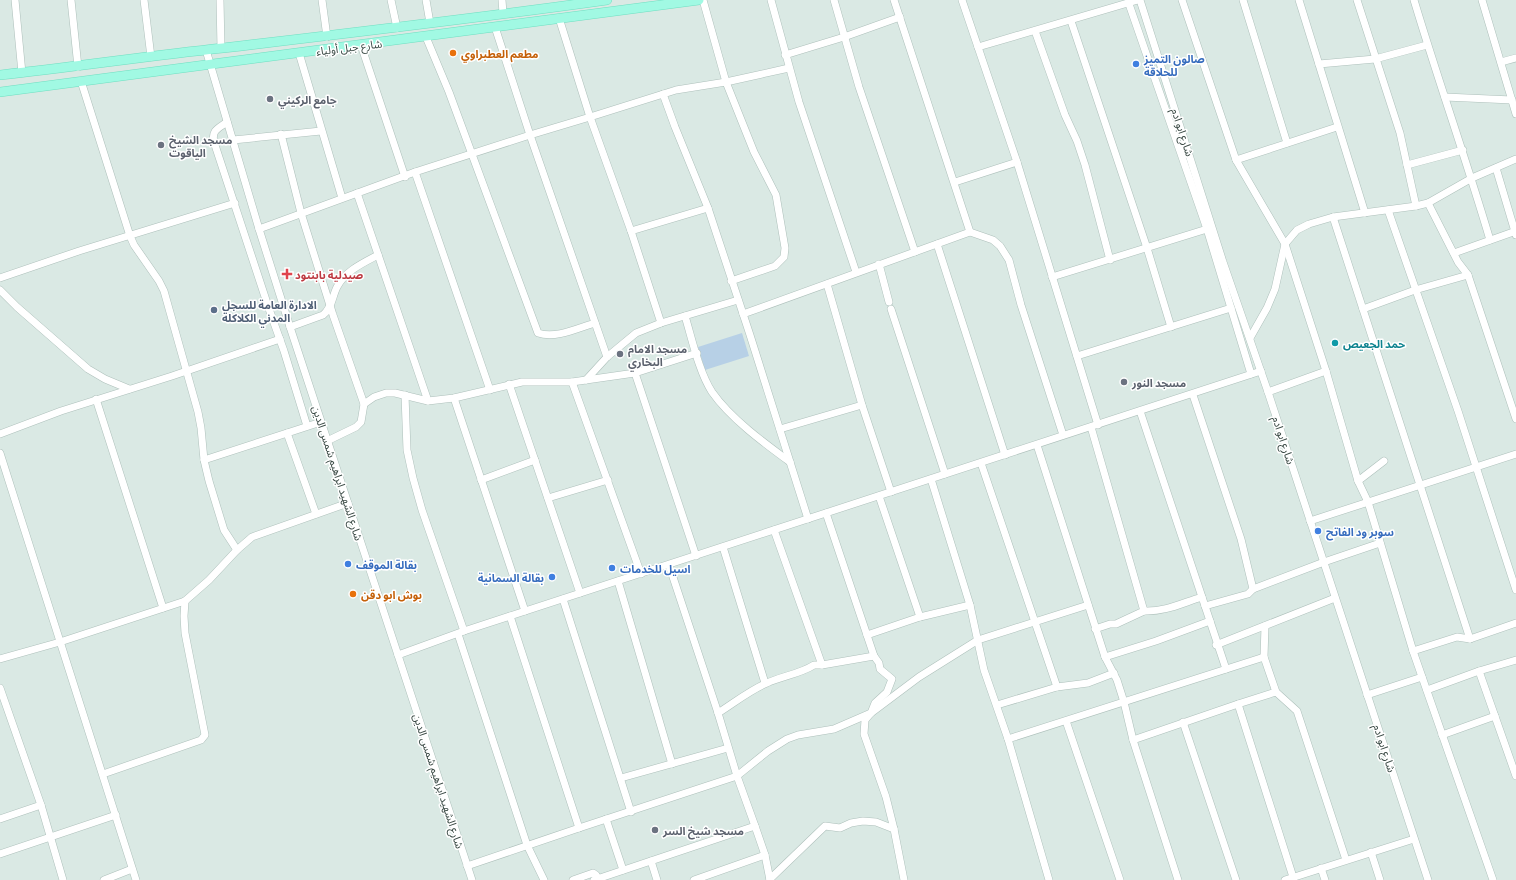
<svg xmlns="http://www.w3.org/2000/svg" width="1516" height="880" font-family="Barlow,'Noto Sans Arabic',sans-serif">
  <style>
    .residential { fill: #dae9e4 }
    .green { fill: #b7d0e6 }
    .lines { fill: none; stroke-linecap: round; stroke-linejoin: round }
    .minor-casing { stroke: #aec0bb; stroke-width: 8 }
    .major-casing { stroke: #70dec1; stroke-width: 10 }
    .minor { stroke: #fff; stroke-width: 7 }
    .major { stroke: #a1f9e3; stroke-width: 9 }
    .food-dot { fill: #e8710a; stroke: #fff; stroke-width: 1.5 }
    .shop-dot { fill: #3f7fe0; stroke: #fff; stroke-width: 1.5 }
    .worship-dot { fill: #6b7280; stroke: #fff; stroke-width: 1.5 }
    .health-dot { fill: #e0444e; stroke: #fff; stroke-width: 1.5 }
    .service-dot { fill: #5c6f8a; stroke: #fff; stroke-width: 1.5 }
    .culture-dot { fill: #0f9aa8; stroke: #fff; stroke-width: 1.5 }
    .labels { text-anchor: middle; dominant-baseline: central; stroke-width: 3; stroke-linejoin: round; paint-order: stroke }
    .street-label { font-size: 11px; fill: #394944; stroke: #fff }
    .food-label { font-size: 11px; font-weight: bold; fill: #c56008; stroke: #fff; text-anchor: start }
    .shop-label { font-size: 11px; font-weight: bold; fill: #366cbe; stroke: #fff; text-anchor: start }
    .worship-label { font-size: 11px; font-weight: bold; fill: #5b616d; stroke: #fff; text-anchor: start }
    .health-label { font-size: 11px; font-weight: bold; fill: #be3a42; stroke: #fff; text-anchor: start }
    .service-label { font-size: 11px; font-weight: bold; fill: #4e5e75; stroke: #fff; text-anchor: start }
    .culture-label { font-size: 11px; font-weight: bold; fill: #0d838f; stroke: #fff; text-anchor: start }
  </style>
  <rect width="100%" height="100%" fill="#ecf5f2"/>
  <!-- residential -->
  <rect class="residential" x="0" y="0" width="1516" height="880"/>
  <!-- green -->
  <polygon class="green" points="742,333 749,356 705,370 698,347"/>
  <g class="lines">
    <!-- minor casing -->
    <g class="minor-casing">
      <g id="minor">
        <polyline points="15,0 22,73"/>
        <polyline points="71,0 78,67"/>
        <polyline points="144,0 151,57"/>
        <polyline points="220,0 221,48"/>
        <polyline points="322,0 327,37"/>
        <polyline points="391,0 397,28"/>
        <polyline points="426,0 430,23"/>
        <polyline points="502,0 503,13"/>
        <polyline points="703,0 726,82 754,152 776,195 785,248 784,257 775,266 731,281"/>
        <polyline points="771,0 799,102 856,272"/>
        <polyline points="834,0 859,87 915,252"/>
        <polyline points="894,0 970,232"/>
        <polyline points="962,0 1017,162 1098,425"/>
        <polyline points="1140,0 1223,262 1268,392 1428,880"/>
        <polyline points="1182,0 1236,160 1285,244 1326,371 1358,481 1368,502 1413,651 1493,880"/>
        <polyline points="1243,0 1287,143"/>
        <polyline points="1299,0 1365,213"/>
        <polyline points="1357,0 1400,133 1416,206"/>
        <path d="M1414 0C1438 80 1466 159 1490 240"/>
        <polyline points="1482,0 1516,114"/>
        <polyline points="1129,4 1207,229 1251,374"/>
        <polyline points="559,18 590,117 631,231 661,323"/>
        <polyline points="1071,21 1147,248 1171,327"/>
        <polyline points="495,27 530,135 607,357"/>
        <polyline points="1035,31 1065,115 1077,141 1085,165 1110,260"/>
        <path d="M426 37 449 92 538 333C556 339 578 328 595 323"/>
        <polyline points="361,45 405,177"/>
        <polyline points="978,47 1138,0"/>
        <polyline points="206,50 259,229 290,327 472,880"/>
        <polyline points="299,53 342,198"/>
        <polyline points="785,55 844,37 900,17"/>
        <polyline points="1501,62 1516,58"/>
        <polyline points="1319,64 1375,59 1427,45"/>
        <polyline points="81,81 130,236 134,245 159,281 164,291 198,412 201,428 204,460 209,481 224,530 237,550"/>
        <polyline points="663,94 675,127 708,208 750,335 808,519"/>
        <polyline points="1445,97 1512,100"/>
        <path d="M227 122C219 128 211 130 214 142L268 306 284 351 307 426"/>
        <polyline points="281,134 301,213 333,315 364,404"/>
        <polyline points="233,140 321,131"/>
        <polyline points="1236,160 1337,127"/>
        <polyline points="1407,165 1463,150"/>
        <polyline points="1496,168 1516,235"/>
        <polyline points="415,172 490,390"/>
        <polyline points="955,182 1017,162"/>
        <polyline points="357,193 428,401"/>
        <polyline points="1428,203 1458,262 1468,275 1516,419"/>
        <polyline points="1388,210 1458,411 1516,590"/>
        <polyline points="1333,217 1470,639"/>
        <polyline points="259,229 415,172 530,135 590,117 676,90 726,82 789,68"/>
        <polyline points="631,231 708,208"/>
        <polyline points="937,244 1005,455"/>
        <polyline points="1454,253 1516,231"/>
        <polyline points="879,264 889,302"/>
        <polyline points="1052,277 1207,229"/>
        <polyline points="0,278 79,251 235,203"/>
        <polyline points="827,284 862,405 891,492"/>
        <polyline points="0,290 17,307 88,369 105,379 129,389"/>
        <polyline points="891,309 945,474"/>
        <polyline points="1363,309 1415,290 1468,275"/>
        <polyline points="743,314 970,232 993,240 1000,246 1009,260 1021,305 1063,435"/>
        <path d="M685 316C692 339 699 372 712 392 730 418 764 443 790 462"/>
        <path d="M290 327 323 315C332 308 332 297 337 287 345 271 363 263 378 255"/>
        <polyline points="1250,338 1267,308 1275,289 1285,244 1297,230 1309,224 1333,217 1416,206 1428,203 1472,178 1516,159"/>
        <polyline points="1077,356 1231,308"/>
        <polyline points="635,373 696,556"/>
        <polyline points="586,380 607,357 636,333 661,323 738,300"/>
        <polyline points="572,382 635,373 697,353"/>
        <polyline points="509,384 580,593"/>
        <polyline points="1268,392 1326,371"/>
        <polyline points="405,395 407,450 413,478 422,510 464,631"/>
        <polyline points="1193,395 1241,539 1253,589 1248,594 1205,606"/>
        <polyline points="454,398 525,611"/>
        <polyline points="96,399 163,608"/>
        <polyline points="1140,411 1226,669"/>
        <polyline points="1091,427 1144,611 1116,624 1110,624 1095,629"/>
        <polyline points="780,429 862,405"/>
        <polyline points="287,433 316,514"/>
        <polyline points="0,434 61,411 172,376 280,339"/>
        <polyline points="327,441 356,427 361,422 364,404 374,397 386,393 395,393 428,401 454,398 522,382 572,382 641,574"/>
        <polyline points="1037,445 1105,657 1117,680 1124,702 1133,740 1178,880"/>
        <polyline points="0,453 136,880"/>
        <polyline points="204,460 321,422"/>
        <polyline points="981,463 1057,687"/>
        <polyline points="931,479 970,605 984,670 1008,739 1049,880"/>
        <polyline points="481,480 535,460"/>
        <polyline points="1358,481 1384,461"/>
        <polyline points="879,496 920,617"/>
        <polyline points="548,498 608,480"/>
        <polyline points="1310,521 1516,454"/>
        <polyline points="774,530 822,665"/>
        <polyline points="723,547 765,683"/>
        <polyline points="669,565 718,713 737,776 755,826 765,855 770,880"/>
        <polyline points="618,581 672,764"/>
        <polyline points="1253,589 1324,562 1380,543"/>
        <polyline points="563,599 631,812"/>
        <path d="M1144 611C1165 612 1182 603 1202 597"/>
        <polyline points="510,616 579,828"/>
        <polyline points="1265,626 1264,657 1276,692 1297,711 1346,860"/>
        <polyline points="458,634 527,845 544,880"/>
        <polyline points="867,635 920,617 970,605"/>
        <polyline points="1216,645 1335,598"/>
        <polyline points="1413,651 1457,637 1470,639 1516,623"/>
        <polyline points="398,655 464,631 1261,371"/>
        <polyline points="1105,657 1156,641 1210,621"/>
        <polyline points="0,659 60,642 185,601 209,580 237,550 252,537 348,503"/>
        <polyline points="1479,671 1516,776"/>
        <polyline points="0,688 41,805 63,880"/>
        <polyline points="1427,690 1479,671 1516,660"/>
        <polyline points="1367,695 1422,677"/>
        <polyline points="1238,704 1293,877"/>
        <polyline points="997,705 1057,687 1088,683 1114,673"/>
        <path d="M718 713C734 703 750 690 767 683 782 676 800 674 814 665H822L874 656"/>
        <polyline points="1066,721 1120,880"/>
        <polyline points="1183,722 1236,880"/>
        <polyline points="1442,735 1495,716"/>
        <polyline points="1008,739 1264,657"/>
        <polyline points="1133,740 1238,704 1276,692"/>
        <polyline points="103,774 201,740 205,735 185,633 184,616 185,601"/>
        <polyline points="621,778 728,748"/>
        <polyline points="0,819 41,805"/>
        <polyline points="606,819 623,870"/>
        <polyline points="1371,852 1380,880"/>
        <polyline points="0,854 116,815"/>
        <polyline points="651,861 657,880"/>
        <polyline points="467,866 579,828 737,776 768,751 787,739 798,735 834,729 871,713 875,703 887,692 892,679 880,669 879,663 874,656 826,513"/>
        <polyline points="1321,868 1325,880"/>
        <polyline points="770,879 825,826 840,828 851,823 863,821 876,822 894,829"/>
        <polyline points="104,880 132,869"/>
        <polyline points="573,880 593,873 596,875 599,880"/>
        <polyline points="594,880 755,826"/>
        <polyline points="694,880 765,855"/>
        <polyline points="904,880 894,829 886,797 864,734 865,720 871,713 919,677 978,640 1088,605"/>
        <polyline points="1285,880 1414,839"/>
      </g>
    </g>
    <!-- major casing -->
    <g class="major-casing">
      <g id="major">
        <path d="M0 75C74 67 148 56 223 48 351 33 479 18 607 0"/>
        <polyline points="0,92 699,0"/>
      </g>
    </g>
    <!-- minor -->
    <use href="#minor" class="minor"/>
    <!-- major -->
    <use href="#major" class="major"/>
  </g>
  <!-- markers -->
  <g class="food-dot">
    <circle cx="453" cy="53" r="4"/>
    <circle cx="353" cy="594" r="4"/>
  </g>
  <g class="shop-dot">
    <circle cx="1136" cy="64" r="4"/>
    <circle cx="1318" cy="531" r="4"/>
    <circle cx="348" cy="564" r="4"/>
    <circle cx="612" cy="568" r="4"/>
    <circle cx="552" cy="577" r="4"/>
  </g>
  <g class="worship-dot">
    <circle cx="270" cy="99" r="4"/>
    <circle cx="161" cy="145" r="4"/>
    <circle cx="620" cy="354" r="4"/>
    <circle cx="1124" cy="382" r="4"/>
    <circle cx="655" cy="830" r="4"/>
  </g>
  <path class="health-dot" d="M285 268h4v4h4v4h-4v4h-4v-4h-4v-4h4z"/>
  <circle class="service-dot" cx="214" cy="310" r="4"/>
  <circle class="culture-dot" cx="1335" cy="343" r="4"/>
  <g class="labels">
    <!-- street labels -->
    <g class="street-label">
      <text transform="translate(349 47) rotate(-7)">شارع جبل أولياء</text>
      <text transform="translate(1183 132) rotate(72)">شارع ابو ادم</text>
      <text transform="translate(1284 440) rotate(72)">شارع ابو ادم</text>
      <text transform="translate(338 473) rotate(72)">شارع الشهيد ابراهيم شمس الدين</text>
      <text transform="translate(1385 748) rotate(72)">شارع ابو ادم</text>
      <text transform="translate(439 781) rotate(72)">شارع الشهيد ابراهيم شمس الدين</text>
    </g>
    <!-- food labels -->
    <g class="food-label">
      <text x="461" y="53">مطعم العطبراوي</text>
      <text x="361" y="594">بوش ابو دقن</text>
    </g>
    <!-- shop labels -->
    <g class="shop-label">
      <text x="1144" y="58">صالون التميز<tspan x="1144" dy="13">للحلاقة</tspan></text>
      <text x="1326" y="531">سوبر ود الفاتح</text>
      <text x="356" y="564">بقالة الموقف</text>
      <text x="620" y="568">اسيل للخدمات</text>
      <text x="544" y="577" text-anchor="end">بقالة السمانية</text>
    </g>
    <!-- worship labels -->
    <g class="worship-label">
      <text x="278" y="99">جامع الركيني</text>
      <text x="169" y="139">مسجد الشيخ<tspan x="169" dy="13">الياقوت</tspan></text>
      <text x="628" y="348">مسجد الامام<tspan x="628" dy="13">البخاري</tspan></text>
      <text x="1132" y="382">مسجد النور</text>
      <text x="663" y="830">مسجد شيخ السر</text>
    </g>
    <!-- health labels -->
    <g class="health-label">
      <text x="295" y="274">صيدلية بابنتود</text>
    </g>
    <!-- service labels -->
    <g class="service-label">
      <text x="222" y="304">الادارة العامة للسجل<tspan x="222" dy="13">المدني الكلاكلة</tspan></text>
    </g>
    <!-- culture labels -->
    <g class="culture-label">
      <text x="1343" y="343">حمد الجعيص</text>
    </g>
  </g>
</svg>
